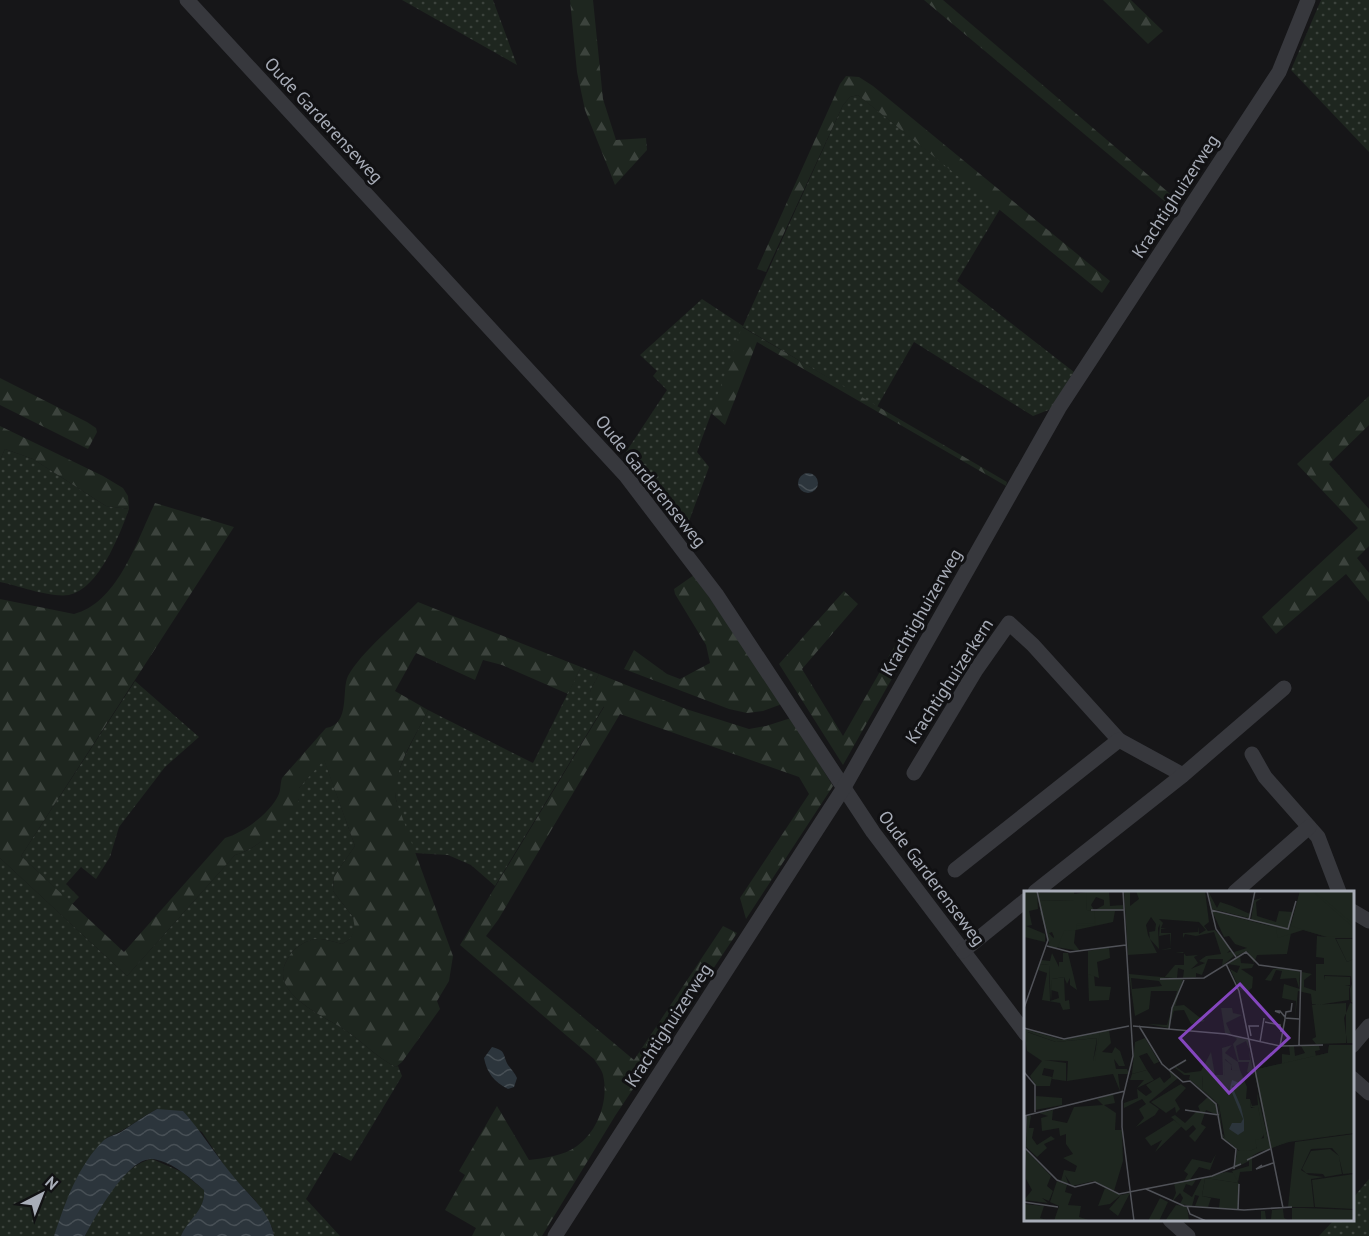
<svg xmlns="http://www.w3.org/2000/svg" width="1369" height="1236" font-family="'PT Sans',sans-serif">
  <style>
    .grass { fill: url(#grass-dots) }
    .forest { fill: url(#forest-firs) }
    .water { fill: url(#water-waves) }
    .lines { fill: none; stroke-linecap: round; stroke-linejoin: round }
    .street { stroke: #37383d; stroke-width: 15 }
    .labels { text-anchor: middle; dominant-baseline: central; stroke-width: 6; stroke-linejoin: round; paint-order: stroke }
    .street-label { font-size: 18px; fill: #a8adb8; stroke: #111113 }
    .inset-road { fill: none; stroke: #505258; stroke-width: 1.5 }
    .view { fill: #8446be; fill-opacity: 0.15; stroke: #8446be; stroke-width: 3 }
    .inset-edge { fill: none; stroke: #a8adb8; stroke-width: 3 }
  </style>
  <defs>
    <pattern id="grass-dots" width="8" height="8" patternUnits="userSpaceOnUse" patternTransform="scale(1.5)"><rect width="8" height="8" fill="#1e261f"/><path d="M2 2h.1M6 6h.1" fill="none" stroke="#3c433d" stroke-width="1.8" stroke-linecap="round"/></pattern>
    <pattern id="forest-firs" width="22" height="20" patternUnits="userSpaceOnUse" patternTransform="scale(1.5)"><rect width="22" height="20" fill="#1e261f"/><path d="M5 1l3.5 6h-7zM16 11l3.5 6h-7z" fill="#3c433d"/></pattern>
    <pattern id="water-waves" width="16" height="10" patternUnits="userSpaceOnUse" patternTransform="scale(1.5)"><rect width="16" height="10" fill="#2c353c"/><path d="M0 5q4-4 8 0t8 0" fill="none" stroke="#485056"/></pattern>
  </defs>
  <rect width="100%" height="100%" fill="#161618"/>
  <!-- grass -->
  <g class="grass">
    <polygon points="402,0 493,0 517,65"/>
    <polygon points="1321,0 1369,0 1369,152 1291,70"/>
    <polygon points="858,95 1000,209 957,281 1074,372 1051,409 1033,416 914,342 877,407 743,327 697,452 709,467 688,524 626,452 667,390 653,376 657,371 640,355 702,299 743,326 843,105 850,97"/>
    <path d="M5 449 33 459 106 506 129 509C120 534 99 589 69 595 51 598 19 586 0 582V460Z"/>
    <path d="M581 667 599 674 590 691 604 706 495 886 471 865 448 855 414 853C408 833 396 811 395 791 394 770 419 730 428 710L533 763Z"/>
    <polygon points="135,681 199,737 165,767 119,827 110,857 96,879 81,867 66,884 79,897 72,904 21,856"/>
    <path d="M324 759 355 846 334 876 333 891 353 917 356 929 350 939 342 944C321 938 313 935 295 949 291 953 289 956 287 960 267 994 327 1017 348 1032 365 1044 378 1058 396 1067L398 1066 402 1076 351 1161 334 1152 306 1199 340 1236H274L272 1227 255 1200 230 1174 202 1132 157 1109C140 1118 125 1131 106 1138L62 1214 54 1236H0V858L127 976 235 855C263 848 281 821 299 800V788Z"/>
    <path d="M152 1159 182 1172 204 1190C207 1210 188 1219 181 1236H85C98 1210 121 1165 152 1159Z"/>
    <polygon points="1369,1179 1369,1236 1319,1236 1334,1220 1352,1220 1353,1198"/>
  </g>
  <!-- forest -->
  <g class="forest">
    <polygon points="570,0 593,0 603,99 616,140 646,138 647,150 615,185 585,110 577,72"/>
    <polygon points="924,0 943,0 1175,198 1169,205"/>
    <polygon points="1103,0 1131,0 1163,31 1148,44"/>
    <polygon points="846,76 859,77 873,86 1110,281 1102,293 858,95 850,97 843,105 766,272 757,269 840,84"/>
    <polygon points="742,327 1007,482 1006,486 757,342 725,425 711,413"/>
    <polygon points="0,378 87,422 96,428 97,432 88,449 0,405"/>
    <polygon points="1369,396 1369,425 1329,464 1369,509 1369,546 1357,558 1369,573 1369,602 1346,574 1276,634 1262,617 1358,528 1297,464"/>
    <polygon points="0,426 103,476 123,488 128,496 129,509 106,506 33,459 5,449 0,460"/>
    <path d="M155 503 234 527 21 856 124 952 225 838C243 833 269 814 278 796 281 791 280 784 282 778L326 728C351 724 341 690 348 676 362 651 397 623 418 602L581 667 568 694 502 665 483 660 475 680 416 653 395 691 428 710C415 738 392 769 396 800L453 956 449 981 437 1001 440 1009 402 1062 396 1067C378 1058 365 1044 348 1032 327 1017 267 994 287 960 289 956 291 953 295 949 313 935 321 938 342 944L350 939 355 929 353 917 333 891 334 876 355 846 324 760 299 788C299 792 300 798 298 802 288 823 257 849 235 855L127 976 0 858V599L74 614C118 603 137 540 155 503Z"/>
    <polygon points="694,575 782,704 763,711 747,713 729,709 624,669 634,650 667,674 680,679 710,663 706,645 675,594 674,589"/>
    <polygon points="844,591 858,604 802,669 843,736 897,642 907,652 843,765 779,664"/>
    <path d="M599 674 686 709 749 729 766 726 791 718 833 786 746 919 740 898 809 794 799 777 620 714 498 920 486 936 634 1060 723 926 737 933 615 1116 542 1236H472L476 1228 445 1210 465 1175 459 1171 497 1106 529 1160C545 1158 563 1156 577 1146 598 1131 609 1100 603 1075 602 1070 597 1064 594 1059L460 945 604 707 595 701 590 691Z"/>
  </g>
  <!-- water -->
  <g class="water">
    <circle cx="808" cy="483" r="10"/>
    <path d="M492 1047C507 1051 502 1054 508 1065 511 1069 515 1073 517 1078L514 1087 508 1089C494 1082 487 1073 484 1058Z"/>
    <path d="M157 1109 183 1111C200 1130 213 1151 229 1171 245 1193 269 1208 274 1236H181C188 1219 206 1210 204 1190 190 1178 173 1162 153 1159 128 1156 95 1217 85 1236H54C65 1203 78 1165 104 1140 109 1136 115 1135 121 1132 133 1124 144 1116 157 1109Z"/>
  </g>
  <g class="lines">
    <!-- street -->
    <g class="street">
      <polyline points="187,0 626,476 716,594 873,832 1026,1034"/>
      <polyline points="1252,754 1265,777 1318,837 1339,892"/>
      <polyline points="914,773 976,670 1009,623 1033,645 1119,740"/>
      <polyline points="955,870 1119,740 1183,775"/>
      <polyline points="1035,892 1183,775 1284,688"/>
      <polyline points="1235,892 1309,827"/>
      <polyline points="1352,911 1369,921"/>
      <polyline points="963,951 1026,900"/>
      <polyline points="1352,1046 1369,1026"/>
      <polyline points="1352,1078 1369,1093"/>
      <polyline points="1170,1220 1188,1236"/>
      <polyline points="555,1236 843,789 1059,408 1279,72 1308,0"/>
    </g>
  </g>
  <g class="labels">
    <!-- street labels -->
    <g class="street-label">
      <text transform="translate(324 120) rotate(47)">Oude Garderenseweg</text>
      <text transform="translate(1175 196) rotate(-57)">Krachtighuizerweg</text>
      <text transform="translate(651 481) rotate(51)">Oude Garderenseweg</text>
      <text transform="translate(921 612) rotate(-60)">Krachtighuizerweg</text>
      <text transform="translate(949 681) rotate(-57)">Krachtighuizerkern</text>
      <text transform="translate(932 878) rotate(53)">Oude Garderenseweg</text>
      <text transform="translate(668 1025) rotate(-57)">Krachtighuizerweg</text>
    </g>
  </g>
  <!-- overview -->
  <g transform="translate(1024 891)">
    <rect width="330" height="330" fill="#161618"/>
    <path d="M0 0H13L14 18 5 20 8 34 2 35 21 43V51L0 46ZM50 0 51 9 14 10 13 2ZM61 0H85L86 15 99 14V19L91 20 89 31 52 39V34L69 33H46L80 14V9L72 6 67 14 70 19H63ZM188 20 262 39 260 44 267 42 263 63 233 64 230 72 223 60 212 65 210 61 223 57 211 53 205 45 200 46ZM312 48H330V68L323 71ZM216 65 217 72 230 73 228 77 217 78 229 86 228 97 224 100 216 99 206 78 213 82 216 75 204 73ZM16 73 25 74 26 110 35 107 34 101 27 99 28 88 40 86 41 110 45 109 46 118 39 119 36 112 18 109 23 82 14 79ZM257 77 276 81 275 97 272 87 256 88 258 80 252 79 247 90 241 89 249 78ZM64 83 70 84 71 95 87 96 85 109 65 110ZM160 114 175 126 181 130 167 133 160 119 148 120 150 115ZM208 117 209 122 218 124 202 132 207 143 201 142 197 117ZM85 139 87 152 78 161 88 162 91 156 96 160 101 175H95L90 168 92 178H103L105 183H94L96 200 89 183 43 190 44 170 20 169 42 172V190L28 188 30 179 20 177 18 184 28 186 26 195H12L6 185 18 170 3 160 0 140 32 151 73 147 69 170 76 141ZM121 147 135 171 130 173 123 162 115 165 123 179 108 183 111 151ZM265 155H270L271 165 281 162 277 155H295L296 159 291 160 292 165 258 173V163L266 164ZM200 168 208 174 207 179H216L223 196 222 208H226L227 217 234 215 240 243 232 258 218 262 201 248 195 214 179 199 178 185H200ZM145 179 154 187 125 211 135 218 131 224 112 236 120 227 115 218 122 213 118 208 100 217V212L114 207 113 198 122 205 128 201 122 194 136 186 140 192 147 186ZM157 193 162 197 151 209 156 218 152 222 151 216 142 222 138 219 142 216 138 219 127 211ZM89 203 91 212 80 214 92 222 91 239H98L99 270 90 300 70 290 48 295 41 284 45 294 37 290 40 279 51 281 53 275 39 267 49 263 42 253V243L36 245 35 237 18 240 17 227 24 225 15 222 29 219 28 229 43 232 50 216 79 214 73 208ZM12 205 38 207V214L11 219ZM3 225H7L5 237H10L8 247 13 254 27 245 31 248 20 253 23 257 13 266 2 256ZM150 229 158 235 131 261 138 249 127 255 121 247ZM2 259 27 285 23 295 29 300 25 310 18 307 24 312 0 309 8 299 2 288ZM192 263 186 279 175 276 165 290 172 289 168 295 162 293 159 300 168 306 178 287 202 281 212 282 214 292 181 287 178 305 187 307 184 316 171 315 175 305 171 304 168 315 156 313 159 307 156 302 148 311 152 302 150 292 160 290 164 283 160 280 168 268 187 272ZM33 290 43 294 41 301 48 303 44 314 57 315 55 326 68 330H30L35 315 26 311ZM81 297 97 304 106 302 94 325 85 318 97 304 86 313 74 315ZM136 307 144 311 135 330H124ZM0 313 20 315 16 327 26 330H0ZM152 314 163 315 165 330H141ZM259 318 260 327 266 330H237V320H241L242 328H247L248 319Z" fill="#1e261f"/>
    <path d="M100 0H106V15L115 8 112 0H181L185 31 180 35 184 40 191 39 207 58 203 62 208 60 210 65 198 75 199 68H184L178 84 172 82V86L159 87 160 79 154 77 153 87H140L151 74H160V62H151L159 61 162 65 174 64 170 66 174 72 167 78 181 72 175 70 182 65 197 63 190 41 172 45 161 43 159 47V42L174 41V35L175 43 182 39 175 31 135 28 139 32 137 37H143L137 38V42H147V62V58L136 59 147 57 146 43 135 45 136 33 134 37 135 58 126 48 125 41 131 40 132 33 127 26 122 34 124 44 133 62 104 64ZM184 0 193 17 196 11 208 15 226 23 225 27 188 18ZM276 0H330V47H311L323 71 330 68V112L327 111 326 98 328 93 327 85 300 84 301 89V85L326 86V94H321L326 95 325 98V109L294 114 288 113 287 103 274 100 271 128 272 110 258 107 260 93 276 98 278 81 288 83 280 89V96L292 100V73H300V67L292 66 293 45 303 46 279 39 254 47 252 39 256 38 227 29 230 9 238 7 232 11 233 25 252 31 255 20 269 21 266 37ZM43 10 45 21 70 19 72 34 52 35 50 52 56 60 26 55 16 21 21 20 24 41 32 50 28 12ZM85 56 86 67 73 71 75 87 64 83V60ZM28 62 35 76V71H39V62H44L53 99 46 94V87L43 93 40 86 28 88 27 112 25 74 16 73 17 69 26 70ZM105 83 159 88 145 137 124 133 143 134 153 100H127L125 118 111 125ZM107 87 135 90 138 95 108 98ZM322 112V152L292 153 288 148 292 146 288 114ZM326 112 330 113V152H323L320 127ZM0 138 39 149 76 141 71 170 73 147 32 151 4 141 3 151ZM209 145 224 149 225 158 222 150 212 155 215 169H226L225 159 230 184 223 181 225 171H214L216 179 208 180V174L201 168 200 185H178L179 199 195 214 198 242 204 251 215 260 228 259 233 257 231 249 240 247 234 216H227L226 208 228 215 234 214 233 201 245 253 230 179 304 162 305 154H314L313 181 330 224V242L265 251 235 261 228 265V280L216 281 214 291 208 280 225 275V270L211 277 213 258 201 250 197 241 194 213 165 188 166 184H160L150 176 165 169 152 176 161 182 177 180 187 161 191 184H199L198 157 208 154 201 162 214 171 209 153 213 148ZM123 179 130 189 113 197 120 189H106L108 183ZM184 206 193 214V224L182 219 177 233 182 236 171 251 165 245 172 238 169 234 162 240 147 226 151 224 161 232 173 220 177 222 174 215ZM330 243V282L319 283 315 266 318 283 301 286 299 283 282 282 278 278 287 260 306 258 315 265 308 257 287 258 277 279 285 284 300 286 287 288 290 316H264L271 251ZM330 283V318L291 316 288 289ZM280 317 330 319V330H278Z" fill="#1e261f" fill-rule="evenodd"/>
    <path d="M276 0H288L330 37V47L300 45 267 35ZM290 0H330V34L307 14ZM62 1 63 19 70 20 71 32 53 33 52 39 40 40 33 58 24 54 30 46 28 41 23 43 14 10 50 9V3ZM305 154H330V242L265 250 248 257 230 179 304 162ZM268 317H280V328L311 330H268Z" fill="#1e261f"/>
    <path d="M181 287 215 292 214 318 195 317 196 308 178 305Z" fill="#1e261f"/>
    <path d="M208 189 218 193 208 195 217 216 220 229V240L214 244 205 238 208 232H217L219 228 206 197Z" fill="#2c353c"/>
    <path class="inset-road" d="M99 0 109 165 98 210V236L110 330M183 0 192 38 212 66M67 19H100M187 19 264 38 272 10M225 29 231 0M23 55 46 61 102 54M202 73 215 100 259 317M136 88 180 87 222 61 235 74 277 80 275 154M268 112 267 120 262 121 261 127 275 128M0 117 24 49 13 0M256 122 251 120H256L261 126M241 131 256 134 257 141M109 135 202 143 256 155 299 154M115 135 138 173 159 191 166 190 192 213 198 247 212 258 210 278M0 137 40 148 105 135M145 138 148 117 160 89M227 145 225 135H235M236 151 240 127M256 155 261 128M145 179 162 169M0 181 11 194V221M161 219 195 224M0 225 101 200M0 256 33 289 51 296 71 291 95 303 188 285 217 273M223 269 246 258M238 274 232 278 249 272M0 290 2 225M122 298 160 315 220 319 268 316M0 311 34 316M163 315 166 323 182 330M214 319 215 293"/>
    <path class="view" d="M216 93 265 147 205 202 156 147Z"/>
    <rect width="330" height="330" class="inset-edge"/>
  </g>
  <!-- north arrow -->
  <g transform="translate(42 1194) rotate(42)" stroke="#111113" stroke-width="4.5" paint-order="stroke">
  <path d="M0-4.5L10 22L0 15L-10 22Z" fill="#a8adb8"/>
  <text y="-9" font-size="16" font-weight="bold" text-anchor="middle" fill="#a8adb8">N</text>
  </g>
</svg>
